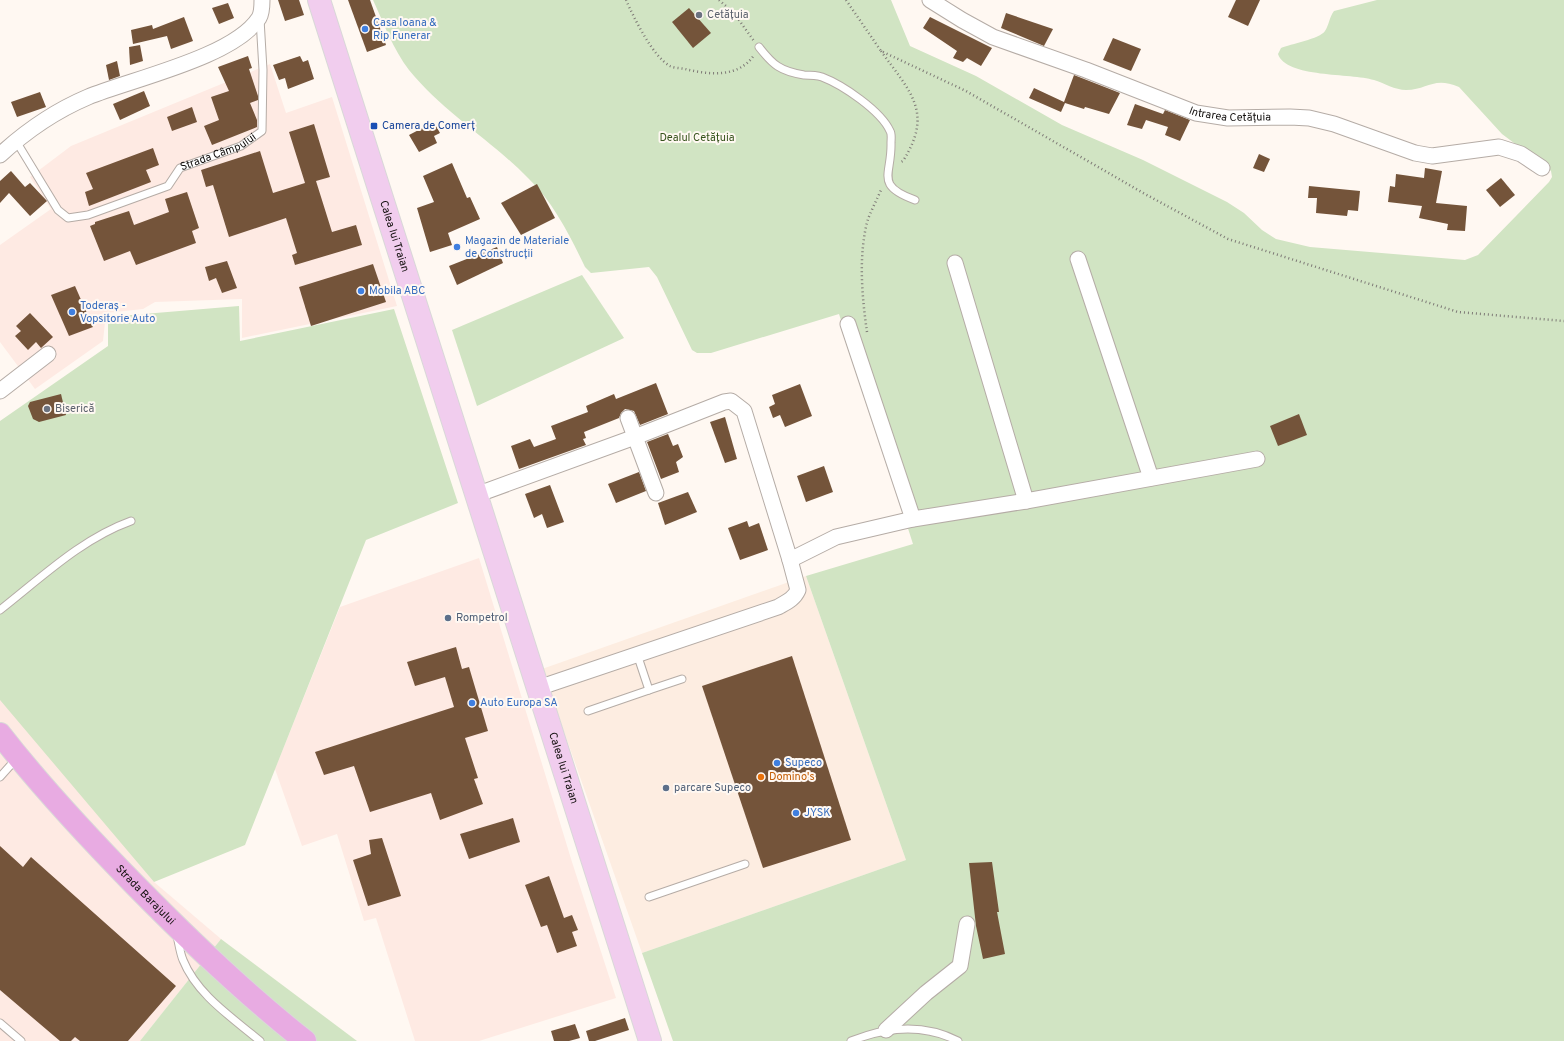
<svg xmlns="http://www.w3.org/2000/svg" width="1564" height="1041" font-family="Overpass,sans-serif">
  <style>
    .built { fill: #fdede1 }
    .industrial { fill: #feeae3 }
    .green { fill: #d1e4c3 }
    .building { fill: #74543a }
    .lines { fill: none; stroke-linecap: round; stroke-linejoin: round }
    .lane-casing { stroke: #b5aca6; stroke-width: 9 }
    .street-casing { stroke: #b5aca6; stroke-width: 17 }
    .primary-casing { stroke: #d9d8d8; stroke-width: 24 }
    .highway-casing { stroke: #d9d8d8; stroke-width: 24 }
    .path { stroke: #7e7a76; stroke-width: 2.5; stroke-dasharray: 1 3; stroke-linecap: butt }
    .lane { stroke: #fff; stroke-width: 7 }
    .street { stroke: #fff; stroke-width: 15 }
    .primary { stroke: #f1cdee; stroke-width: 22 }
    .highway { stroke: #e8abe2; stroke-width: 22 }
    .worship-dot { fill: #6b7280; stroke: #fff8f2; stroke-width: 1.5 }
    .shop-dot { fill: #3f7fe0; stroke: #fff8f2; stroke-width: 1.5 }
    .transit-dot { fill: #1a4fb4; stroke: #fff8f2; stroke-width: 1.5 }
    .service-dot { fill: #5c6f8a; stroke: #fff8f2; stroke-width: 1.5 }
    .food-dot { fill: #e8710a; stroke: #fff8f2; stroke-width: 1.5 }
    .labels { text-anchor: middle; dominant-baseline: central; stroke-width: 4; stroke-linejoin: round; paint-order: stroke }
    .worship-label { font-size: 11px; fill: #5b616d; stroke: #fff8f2; text-anchor: start }
    .shop-label { font-size: 11px; fill: #366cbe; stroke: #fff8f2; text-anchor: start }
    .street-label { font-size: 11px; fill: #100d0b; stroke: #fff8f2 }
    .transit-label { font-size: 11px; fill: #164399; stroke: #fff8f2; text-anchor: start }
    .park-label { font-size: 11px; fill: #37531d; stroke: #fff8f2 }
    .service-label { font-size: 11px; fill: #4e5e75; stroke: #fff8f2; text-anchor: start }
    .food-label { font-size: 11px; fill: #c56008; stroke: #fff8f2; text-anchor: start }
  </style>
  <rect width="100%" height="100%" fill="#fff8f2"/>
  <!-- built -->
  <polygon class="built" points="806,576 906,860 642,953 542,669"/>
  <!-- industrial -->
  <g class="industrial">
    <polygon points="270,64 286,113 332,97 397,306 242,338 242,299 155,302 143,309 106,313 103,341 35,389 0,342 0,245 51,209 30,177 71,146"/>
    <polygon points="479,558 572,862 616,998 479,1041 415,1041 376,918 364,921 337,834 302,846 275,769 340,607"/>
    <polygon points="0,697 154,882 221,939 140,1041 0,1041"/>
  </g>
  <!-- green -->
  <g class="green">
    <path d="M373 0H891L910 46 976 76 1062 125 1143 160 1227 202 1244 213 1262 230 1276 239 1310 247 1465 260 1478 255 1549 182 1552 177 1551 171 1502 134 1459 87C1433 76 1428 90 1406 90 1395 90 1384 83 1374 80 1351 73 1286 78 1278 54L1281 48C1290 44 1320 39 1325 31 1329 25 1329 18 1334 11L1377 0H1564V1041H673L642 953 906 860 806 576 913 544 839 314 711 353H697L692 350 657 277 649 267 591 273 585 267C570 236 554 203 528 178 491 140 443 112 409 70 393 49 384 24 373 0Z"/>
    <polygon points="582,275 624,338 477,406 452,330"/>
    <polygon points="239,306 240,341 394,309 458,503 366,540 245,845 154,882 0,700 0,421 108,346 108,317"/>
    <polygon points="221,939 357,1041 140,1041"/>
  </g>
  <!-- building -->
  <g class="building">
    <polygon points="278,0 299,0 304,15 285,21"/>
    <polygon points="348,0 370,0 386,45 367,52"/>
    <polygon points="1236,0 1260,0 1248,26 1228,17"/>
    <polygon points="228,3 234,18 219,24 212,8"/>
    <polygon points="689,8 711,33 693,48 672,22"/>
    <polygon points="1006,13 1053,29 1044,46 1001,28"/>
    <polygon points="184,17 193,41 171,49 167,36 133,44 131,30 152,25 153,29"/>
    <polygon points="930,17 992,48 981,66 967,58 963,62 953,58 957,51 923,28"/>
    <polygon points="1113,38 1141,49 1131,71 1103,60"/>
    <polygon points="140,45 143,61 130,65 129,47"/>
    <polygon points="248,56 252,68 249,69 258,96 258,100 250,103 257,120 257,127 212,145 204,126 219,120 211,97 229,91 218,67"/>
    <polygon points="300,56 303,62 308,60 314,79 288,89 285,78 279,80 273,65"/>
    <polygon points="117,61 120,76 109,80 106,65"/>
    <polygon points="1074,75 1120,93 1109,114 1085,107 1084,109 1065,103 1061,112 1029,98 1034,88 1064,102"/>
    <polygon points="144,91 150,106 120,120 113,104"/>
    <polygon points="40,92 46,107 17,117 11,102"/>
    <polygon points="1135,104 1163,114 1165,110 1190,120 1180,141 1165,135 1168,127 1146,120 1142,129 1127,125"/>
    <polygon points="192,107 197,122 172,131 167,117"/>
    <polygon points="434,122 440,133 434,136 437,143 419,152 409,135"/>
    <polygon points="314,124 330,177 316,181 332,232 356,225 362,245 295,265 292,255 297,253 286,218 229,237 213,185 206,187 201,170 260,151 273,193 305,183 289,132"/>
    <polygon points="153,148 159,165 146,170 151,182 89,206 85,192 93,189 86,173"/>
    <polygon points="1259,154 1270,159 1264,172 1253,168"/>
    <polygon points="452,163 467,198 470,197 480,219 448,233 452,245 430,252 417,208 434,202 423,176"/>
    <polygon points="1425,168 1442,171 1436,203 1467,206 1465,231 1447,230 1448,224 1419,218 1422,206 1388,202 1390,186 1395,187 1396,174 1424,178"/>
    <polygon points="11,171 25,187 30,183 47,201 30,216 9,193 0,203 0,181"/>
    <polygon points="1501,178 1515,195 1500,207 1486,190"/>
    <polygon points="537,184 555,218 521,235 501,203"/>
    <polygon points="1309,186 1360,191 1358,211 1348,210 1347,216 1316,213 1317,198 1308,198"/>
    <polygon points="187,192 199,228 192,231 196,243 136,265 130,251 104,261 90,226 95,224 95,222 129,211 134,225 169,212 165,199"/>
    <polygon points="497,247 503,263 457,285 449,266"/>
    <polygon points="227,261 237,288 222,293 216,278 209,281 205,267"/>
    <polygon points="373,264 386,302 311,326 299,287"/>
    <polygon points="75,286 93,327 69,336 51,295"/>
    <polygon points="30,313 53,337 41,348 36,342 28,350 15,336 21,331 16,326"/>
    <polygon points="656,383 668,414 640,425 634,411 625,409 621,413 619,418 584,432 586,438 583,439 586,445 519,469 511,446 530,439 534,447 556,439 551,426 588,412 586,406 614,394 616,399"/>
    <polygon points="800,384 812,416 785,427 780,415 773,418 769,407 775,404 772,395"/>
    <polygon points="61,394 66,415 39,422 33,419 28,406 30,402"/>
    <polygon points="1299,414 1307,435 1278,446 1270,426"/>
    <polygon points="725,417 737,459 725,463 710,422"/>
    <polygon points="668,434 673,446 678,444 683,457 676,462 679,472 661,479 647,442"/>
    <polygon points="824,466 833,492 806,502 797,476"/>
    <polygon points="639,472 646,491 616,503 608,484"/>
    <polygon points="550,485 564,522 547,528 542,514 534,518 525,494"/>
    <polygon points="688,492 697,512 665,525 658,503"/>
    <polygon points="747,521 749,527 759,523 768,550 740,560 728,528"/>
    <polygon points="456,647 462,669 469,667 488,731 465,738 478,778 474,779 483,804 440,820 431,793 370,812 354,766 324,775 315,752 454,707 445,677 415,686 407,662"/>
    <polygon points="792,656 851,840 763,868 702,686"/>
    <polygon points="513,818 520,842 469,859 460,834"/>
    <polygon points="382,838 401,896 368,906 353,860 371,854 369,840"/>
    <polygon points="0,846 23,867 31,857 176,986 128,1041 80,1041 75,1037 71,1041 60,1041 0,990"/>
    <polygon points="992,862 999,912 997,912 1005,954 983,959 976,926 969,863"/>
    <polygon points="549,876 564,918 572,915 578,930 572,932 577,946 557,953 547,925 541,927 525,885"/>
    <polygon points="625,1018 629,1030 595,1041 589,1041 586,1031"/>
    <polygon points="575,1024 580,1038 569,1041 554,1041 551,1031"/>
  </g>
  <g class="lines">
    <!-- lane casing -->
    <g class="lane-casing">
      <g id="lane">
        <path d="M759 47C773 65 780 71 804 75 809 75 816 75 822 77 843 85 881 111 890 131 892 134 891 139 891 143 892 175 874 185 915 200"/>
        <path id="s1" d="M16 141 58 210 68 218 88 215 168 186 180 168 241 146 262 131 263 70 260 19"/>
        <path d="M0 610C41 578 81 539 131 521"/>
        <polyline points="637,654 649,690 682,679"/>
        <polyline points="588,711 649,690"/>
        <polyline points="0,777 17,758"/>
        <polyline points="649,897 745,864"/>
        <path d="M177 936C179 944 180 953 183 960 197 995 233 1018 260 1041"/>
        <polyline points="0,1023 21,1041"/>
        <path d="M851 1041C886 1027 923 1023 958 1041"/>
      </g>
    </g>
    <!-- street casing -->
    <g class="street-casing">
      <g id="street">
        <path id="s2" d="M930 0 962 20 993 37 1086 70 1196 113 1228 118 1290 117 1309 118 1334 124 1415 153 1432 156 1499 147 1521 154 1542 168"/>
        <path d="M0 155C26 131 55 111 88 97 132 79 234 57 259 18 262 13 262 5 262 0"/>
        <polyline points="1078,259 1151,478"/>
        <polyline points="955,263 1026,501"/>
        <polyline points="848,324 913,519"/>
        <polyline points="0,391 48,354"/>
        <polyline points="628,418 656,493"/>
        <polyline points="476,495 635,437 724,402 731,401 744,411 790,560 836,537 913,519 1026,501 1257,459"/>
        <path d="M538 688 778 607C787 602 794 599 798 590L790 560"/>
        <polyline points="886,1030 926,993 960,966 967,924"/>
      </g>
    </g>
    <!-- primary casing -->
    <g class="primary-casing">
      <g id="primary">
        <path id="s3" d="M319 0 650 1041"/>
      </g>
    </g>
    <!-- highway casing -->
    <g class="highway-casing">
      <g id="highway">
        <path id="s4" d="M0 734C42 788 88 837 135 885 189 940 244 993 305 1041"/>
      </g>
    </g>
    <!-- path -->
    <g class="path">
      <path d="M626 0C634 18 653 57 670 66 674 68 680 68 685 69 709 75 739 78 754 55"/>
      <polyline points="719,0 734,13 754,41"/>
      <polyline points="846,0 881,51 966,91 1145,194 1228,239 1458,312 1564,321"/>
      <path d="M881 51C910 92 934 112 903 161L899 163"/>
      <path d="M867 332C862 297 858 254 868 219 872 209 877 199 882 188"/>
    </g>
    <!-- lane -->
    <use href="#lane" class="lane"/>
    <!-- street -->
    <use href="#street" class="street"/>
    <!-- primary -->
    <use href="#primary" class="primary"/>
    <!-- highway -->
    <use href="#highway" class="highway"/>
  </g>
  <!-- markers -->
  <g class="worship-dot">
    <circle cx="699" cy="15" r="4"/>
    <circle cx="47" cy="409" r="4"/>
  </g>
  <g class="shop-dot">
    <circle cx="365" cy="29" r="4"/>
    <circle cx="457" cy="247" r="4"/>
    <circle cx="361" cy="291" r="4"/>
    <circle cx="72" cy="312" r="4"/>
    <circle cx="472" cy="703" r="4"/>
    <circle cx="777" cy="763" r="4"/>
    <circle cx="796" cy="813" r="4"/>
  </g>
  <rect class="transit-dot" x="370" y="122" width="8" height="8" rx="2"/>
  <g class="service-dot">
    <circle cx="448" cy="618" r="4"/>
    <circle cx="666" cy="788" r="4"/>
  </g>
  <circle class="food-dot" cx="761" cy="777" r="4"/>
  <g class="labels">
    <!-- worship labels -->
    <g class="worship-label">
      <text x="707" y="15">Cetățuia</text>
      <text x="55" y="409">Biserică</text>
    </g>
    <!-- shop labels -->
    <g class="shop-label">
      <text x="373" y="23">Casa Ioana &amp;<tspan x="373" dy="13">Rip Funerar</tspan></text>
      <text x="465" y="241">Magazin de Materiale<tspan x="465" dy="13">de Construcții</tspan></text>
      <text x="369" y="291">Mobila ABC</text>
      <text x="80" y="306">Toderaș -<tspan x="80" dy="13">Vopsitorie Auto</tspan></text>
      <text x="480" y="703">Auto Europa SA</text>
      <text x="785" y="763">Supeco</text>
      <text x="804" y="813">JYSK</text>
    </g>
    <!-- street labels -->
    <g class="street-label">
      <text stroke="none"><textPath href="#s2" startOffset="324">Intrarea Cetățuia</textPath></text>
      <text stroke="none"><textPath href="#s1" startOffset="262">Strada Câmpului</textPath></text>
      <text stroke="none"><textPath href="#s3" startOffset="248">Calea lui Traian</textPath></text>
      <text stroke="none"><textPath href="#s3" startOffset="806">Calea lui Traian</textPath></text>
      <text stroke="none"><textPath href="#s4" startOffset="217">Strada Barajului</textPath></text>
    </g>
    <!-- transit labels -->
    <g class="transit-label">
      <text x="382" y="126">Camera de Comerț</text>
    </g>
    <!-- park labels -->
    <g class="park-label">
      <text x="697" y="138">Dealul Cetățuia</text>
    </g>
    <!-- service labels -->
    <g class="service-label">
      <text x="456" y="618">Rompetrol</text>
      <text x="674" y="788">parcare Supeco</text>
    </g>
    <!-- food labels -->
    <g class="food-label">
      <text x="769" y="777">Domino's</text>
    </g>
  </g>
</svg>
